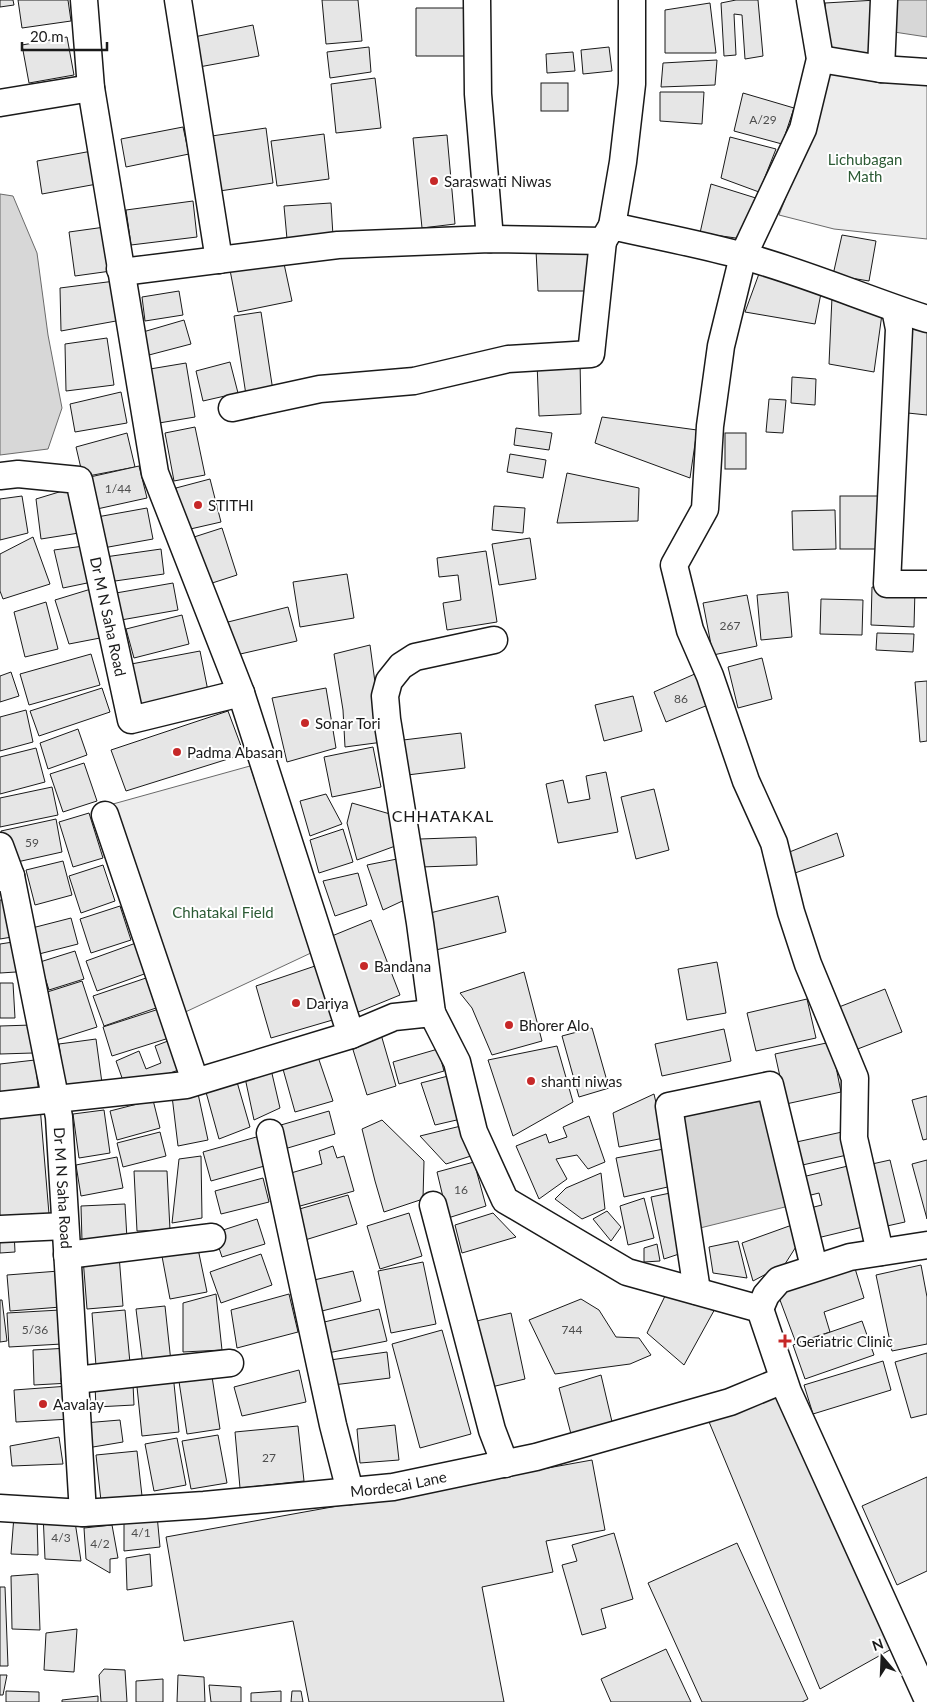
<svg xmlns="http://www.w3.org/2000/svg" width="927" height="1702" font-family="Lato,sans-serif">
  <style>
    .green { fill: #ededed; stroke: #6a6a6a }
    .water { fill: #d7d7d7; stroke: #6a6a6a }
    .building { fill: #e6e6e6; stroke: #1a1a1a }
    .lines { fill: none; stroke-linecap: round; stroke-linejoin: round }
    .street-casing { stroke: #1a1a1a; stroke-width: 29 }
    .street { stroke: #fff; stroke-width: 26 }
    .poi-dot { fill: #c62828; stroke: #fff; stroke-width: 2 }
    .labels { text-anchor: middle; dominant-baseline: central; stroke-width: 4; stroke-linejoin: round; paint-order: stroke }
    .number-label { font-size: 12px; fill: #4d4d4d }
    .park-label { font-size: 15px; fill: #2b5a34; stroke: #fff }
    .poi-label { font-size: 15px; fill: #1a1a1a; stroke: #fff; text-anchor: start }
    .street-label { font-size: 15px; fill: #1a1a1a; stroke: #fff }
    .neighbourhood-label { font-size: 16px; letter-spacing: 1px; fill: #1a1a1a; stroke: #fff }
  </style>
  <rect width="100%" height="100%" fill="#fff"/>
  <!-- green -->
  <g class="green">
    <polygon points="826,65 927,77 927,239 834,229 779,215 812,130"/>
    <polygon points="250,766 313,952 179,1015 113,804"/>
  </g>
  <!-- water -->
  <g class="water">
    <polygon points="895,0 927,0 927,37 894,32"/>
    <polygon points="0,194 13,196 37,253 48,335 62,408 48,449 0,455"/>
    <polygon points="762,1101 789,1206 696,1229 681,1115"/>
  </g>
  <!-- building -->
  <g class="building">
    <polygon points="0,0 13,0 14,5 0,7"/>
    <polygon points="18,0 68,0 71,21 22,28"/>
    <polygon points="322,0 358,0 362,41 326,44"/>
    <polygon points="736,0 758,0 763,56 745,59 742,15 734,14 736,55 724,56 721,3"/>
    <polygon points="877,0 873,59 834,55 826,28 825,3"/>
    <polygon points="710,3 716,53 665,53 665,10"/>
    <polygon points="416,8 470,8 469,56 416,56"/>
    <polygon points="253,25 259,56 199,67 194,37"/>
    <polygon points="67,37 74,75 29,83 22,45"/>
    <polygon points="369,47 371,72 330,78 327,52"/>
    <polygon points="609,47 612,71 583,74 581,50"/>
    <polygon points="573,52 575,71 547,73 546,54"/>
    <polygon points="717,60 715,85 661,87 663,63"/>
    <polygon points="375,78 381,128 336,133 331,84"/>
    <rect x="541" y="83" width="27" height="28"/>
    <polygon points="660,92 704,92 702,124 660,121"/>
    <polygon points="743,93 794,108 782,144 734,131"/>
    <polygon points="183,127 189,154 126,167 121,139"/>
    <polygon points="266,128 273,183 213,192 205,137"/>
    <polygon points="324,134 329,179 277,186 271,141"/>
    <polygon points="447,135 455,224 422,228 413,138"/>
    <polygon points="730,137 776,149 759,192 721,178"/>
    <polygon points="92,151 97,184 42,194 37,161"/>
    <polygon points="711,184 759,199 743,239 700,233"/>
    <polygon points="193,201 197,237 131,245 126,210"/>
    <polygon points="331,203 333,236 287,239 284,206"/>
    <polygon points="105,227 111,271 75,276 69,232"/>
    <polygon points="842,235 876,241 869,281 833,275"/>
    <polygon points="591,249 589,291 538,291 536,250"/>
    <polygon points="283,259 292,301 238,312 230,270"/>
    <polygon points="760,271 822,288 815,324 745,312"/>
    <polygon points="115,281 116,321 61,331 60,288"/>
    <polygon points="179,291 183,315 145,321 142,297"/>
    <polygon points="832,297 882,314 874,372 829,364"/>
    <polygon points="261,312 273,391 246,395 234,316"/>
    <polygon points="184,320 191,344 149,355 143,332"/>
    <polygon points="909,329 927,331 927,415 898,412"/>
    <polygon points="107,338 114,385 66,391 65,344"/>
    <polygon points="580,360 581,414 539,416 537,362"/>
    <polygon points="230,362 238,393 203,401 196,371"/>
    <polygon points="186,363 195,417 159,423 150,369"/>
    <polygon points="792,377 816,379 815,405 791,403"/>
    <polygon points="121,392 127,423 75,432 70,404"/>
    <polygon points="769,399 786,400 783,433 766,432"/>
    <polygon points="602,417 697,430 690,478 595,443"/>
    <polygon points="195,427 205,475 174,481 165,433"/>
    <polygon points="516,428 552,433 549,450 514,445"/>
    <polygon points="127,433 135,467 83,477 76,447"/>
    <rect x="725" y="433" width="21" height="36"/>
    <polygon points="510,454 546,460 543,478 507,472"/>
    <polygon points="139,466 147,498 97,509 90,477"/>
    <polygon points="567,473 639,488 638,521 557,523"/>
    <polygon points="210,479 221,522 186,530 176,488"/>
    <polygon points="69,489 79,533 41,539 36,499"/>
    <polygon points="22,496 28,533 0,540 0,499"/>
    <rect x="840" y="496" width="39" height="53"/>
    <polygon points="494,506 525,508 523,533 492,530"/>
    <polygon points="147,508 153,539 103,548 97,517"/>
    <polygon points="835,510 836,549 793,550 792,511"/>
    <polygon points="222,528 237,575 206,585 191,538"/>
    <polygon points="33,537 50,584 3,599 0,591 0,554"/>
    <polygon points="530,538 536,579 499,585 492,544"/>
    <polygon points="84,546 92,582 63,588 54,550"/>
    <polygon points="161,549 164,574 108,582 105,557"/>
    <polygon points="486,551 497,622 447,630 443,603 461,600 458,575 439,577 437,558"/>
    <polygon points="347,574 354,618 300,627 293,582"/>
    <polygon points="173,583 178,610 121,620 116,593"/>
    <polygon points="872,587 915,589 914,627 871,625"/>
    <polygon points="91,589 100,638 69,644 55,600"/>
    <polygon points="788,592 792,637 761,640 757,595"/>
    <polygon points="747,595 757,646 713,655 703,603"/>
    <polygon points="821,599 863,600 862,635 820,634"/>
    <polygon points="46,602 58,649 25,657 14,612"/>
    <polygon points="288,607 297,641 236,655 228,622"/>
    <polygon points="182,615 189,644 134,658 126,629"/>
    <polygon points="877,633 914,634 913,652 876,650"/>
    <polygon points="370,645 383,742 345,747 343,710 334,654"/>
    <polygon points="200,651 208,691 134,706 126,665"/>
    <polygon points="91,654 100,685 29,705 20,674"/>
    <polygon points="762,658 772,699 738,708 728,667"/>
    <polygon points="11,672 19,696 0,702 0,676"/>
    <polygon points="697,673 708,705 666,722 654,692"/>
    <polygon points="927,681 927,741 920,742 915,682"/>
    <polygon points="102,688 110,712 39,736 30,711"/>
    <polygon points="326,688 336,748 287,762 272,698"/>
    <polygon points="633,696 642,731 604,741 595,705"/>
    <polygon points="26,710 33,742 0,751 0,717"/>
    <polygon points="228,711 244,754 126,791 111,750"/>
    <polygon points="78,729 87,755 48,769 40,743"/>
    <polygon points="461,733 465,768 399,776 395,741"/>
    <polygon points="373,747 381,787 332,797 324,757"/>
    <polygon points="36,748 45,782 0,794 0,757"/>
    <polygon points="84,763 97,801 63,812 50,774"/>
    <polygon points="606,772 618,832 558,843 546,784 563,780 568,803 590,799 586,776"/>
    <polygon points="52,787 58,815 0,827 0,798"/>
    <polygon points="654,789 669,850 636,859 621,797"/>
    <polygon points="326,794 342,824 310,836 300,801"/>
    <polygon points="352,803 397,816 398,845 357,860 347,823"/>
    <polygon points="89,813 103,858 73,867 59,822"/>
    <polygon points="56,819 62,852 8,864 1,831"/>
    <polygon points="343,829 353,862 319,873 310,840"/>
    <polygon points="837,833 844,856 792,874 787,853"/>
    <polygon points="476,837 477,865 421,867 420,839"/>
    <polygon points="402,858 411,897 383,910 367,865"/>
    <polygon points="63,861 72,895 35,905 26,870"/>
    <polygon points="103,865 115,901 81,913 69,876"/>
    <polygon points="358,873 367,905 335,916 323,881"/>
    <polygon points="498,896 506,932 436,950 426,914"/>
    <polygon points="0,900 8,900 12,937 0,939"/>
    <polygon points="120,906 131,940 91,953 80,919"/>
    <polygon points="71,918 78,944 39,954 32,928"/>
    <polygon points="371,920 400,995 356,1013 327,938"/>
    <polygon points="13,942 16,972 0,973 0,944"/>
    <polygon points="136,943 147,973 97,991 86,961"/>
    <polygon points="75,951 84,979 49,990 40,962"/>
    <polygon points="717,962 726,1013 687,1020 678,969"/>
    <polygon points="318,965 336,1019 271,1038 256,986"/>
    <polygon points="524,972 542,1041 492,1055 472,1008 460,993"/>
    <polygon points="146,978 156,1008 104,1026 93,996"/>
    <polygon points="82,981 97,1027 56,1040 41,994"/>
    <polygon points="0,983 13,983 15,1018 0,1018"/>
    <polygon points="885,989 902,1032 855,1050 839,1007"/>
    <polygon points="807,999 816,1038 756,1051 747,1013"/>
    <polygon points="159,1009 169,1038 112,1056 103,1027"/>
    <polygon points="32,1025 33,1053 0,1054 0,1026"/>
    <polygon points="592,1028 609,1088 579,1097 562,1036"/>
    <polygon points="724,1029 731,1061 662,1076 655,1044"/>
    <polygon points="380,1031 396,1086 367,1095 350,1040"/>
    <polygon points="96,1039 102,1083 65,1089 59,1044"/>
    <polygon points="173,1039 184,1068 126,1089 116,1061 139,1051 146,1069 161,1063 155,1046"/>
    <polygon points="831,1042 841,1092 786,1104 775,1054"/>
    <polygon points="557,1046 573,1102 513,1136 488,1060"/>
    <polygon points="438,1049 444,1071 399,1084 393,1062"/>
    <polygon points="316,1051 333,1101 295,1112 281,1062"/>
    <polygon points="35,1060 39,1094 0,1098 0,1064"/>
    <polygon points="270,1065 280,1108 254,1120 244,1073"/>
    <polygon points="235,1075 250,1127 219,1139 204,1085"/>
    <polygon points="452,1075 461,1119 435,1125 421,1083"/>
    <polygon points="197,1089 208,1140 178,1146 172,1096"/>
    <polygon points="654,1094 664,1138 619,1147 613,1113"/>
    <polygon points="927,1096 927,1139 923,1140 912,1100"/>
    <polygon points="153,1100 160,1128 117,1140 110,1111"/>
    <polygon points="40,1106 49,1214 0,1219 0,1109"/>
    <polygon points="104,1110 110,1153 79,1158 73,1114"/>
    <polygon points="329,1111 335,1134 281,1150 274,1127"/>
    <polygon points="589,1116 605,1162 588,1169 577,1155 556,1159 567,1179 539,1199 516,1146 546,1134 549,1143 567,1137 563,1127"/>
    <polygon points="382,1120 424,1161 423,1199 384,1212 375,1181 362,1129"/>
    <polygon points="465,1125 474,1155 446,1164 420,1136"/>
    <polygon points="160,1132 166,1156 123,1167 117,1143"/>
    <polygon points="842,1132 847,1155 798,1166 792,1143"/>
    <polygon points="260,1136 268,1165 211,1181 203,1152"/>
    <polygon points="333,1146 337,1158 344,1156 354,1191 293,1208 284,1175 322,1164 319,1151"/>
    <polygon points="664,1149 672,1186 624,1197 616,1158"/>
    <polygon points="201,1156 202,1218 172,1223 179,1159"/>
    <polygon points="117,1157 123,1188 81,1196 76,1165"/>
    <polygon points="890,1160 905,1222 878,1228 863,1166"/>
    <polygon points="927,1160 927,1219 912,1164"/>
    <polygon points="474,1162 486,1206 448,1218 437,1172"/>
    <polygon points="852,1165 867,1226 809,1240 802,1210 822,1205 819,1193 799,1198 794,1179"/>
    <polygon points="134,1171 167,1171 170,1230 137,1231"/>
    <polygon points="601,1173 605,1209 582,1219 555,1199 566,1188"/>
    <polygon points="263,1178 269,1202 221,1214 215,1191"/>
    <polygon points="675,1192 685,1252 664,1259 651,1197"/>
    <polygon points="348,1195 357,1224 305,1240 296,1210"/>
    <polygon points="644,1198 654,1238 628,1245 620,1206"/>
    <polygon points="125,1204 127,1239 82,1241 81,1206"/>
    <polygon points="607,1211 621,1227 611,1241 593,1219"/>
    <polygon points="409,1213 422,1256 380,1269 367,1226"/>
    <polygon points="493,1213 516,1237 462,1253 455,1225"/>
    <polygon points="257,1219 265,1244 222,1257 214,1233"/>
    <polygon points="792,1225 799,1242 785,1264 753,1281 742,1243"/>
    <polygon points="14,1231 15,1252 0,1253 0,1232"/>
    <polygon points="738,1241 747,1278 713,1273 709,1247"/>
    <polygon points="197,1244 207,1292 170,1299 161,1251"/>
    <polygon points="657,1244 660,1261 644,1262 644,1248"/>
    <polygon points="261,1254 272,1285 221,1303 210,1272"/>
    <polygon points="119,1255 123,1306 87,1309 83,1258"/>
    <polygon points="423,1262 436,1324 391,1333 378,1271"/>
    <polygon points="854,1265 864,1298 824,1312 830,1332 796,1343 777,1292"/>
    <polygon points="921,1265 927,1297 927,1344 892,1351 876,1275"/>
    <polygon points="59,1271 61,1307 10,1311 7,1275"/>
    <polygon points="353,1271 361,1301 322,1311 314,1280"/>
    <polygon points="216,1294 222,1350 183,1352 183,1303"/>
    <polygon points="289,1294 298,1332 237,1348 231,1310"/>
    <polygon points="666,1294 716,1307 684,1365 647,1333"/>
    <polygon points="581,1299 599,1310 616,1337 639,1338 651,1355 630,1364 555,1374 529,1320"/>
    <polygon points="0,1300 2,1300 7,1341 0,1342"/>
    <polygon points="165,1306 171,1362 143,1365 136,1309"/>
    <polygon points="379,1309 387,1341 328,1353 320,1323"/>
    <polygon points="60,1310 62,1344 9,1347 7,1313"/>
    <polygon points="125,1310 130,1363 96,1366 92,1313"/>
    <polygon points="511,1313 525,1379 483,1389 468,1323"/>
    <polygon points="862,1321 874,1355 805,1379 793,1345"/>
    <polygon points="442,1330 471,1434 420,1448 392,1344"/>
    <polygon points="69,1348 70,1383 34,1385 33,1350"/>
    <polygon points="387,1352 390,1378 333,1385 330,1360"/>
    <polygon points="927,1353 927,1414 911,1418 895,1362"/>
    <polygon points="883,1361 891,1390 813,1414 804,1385"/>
    <polygon points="211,1370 220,1429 187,1434 178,1375"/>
    <polygon points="299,1370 306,1402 242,1416 234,1387"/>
    <polygon points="173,1374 179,1432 142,1436 136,1377"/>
    <polygon points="601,1375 613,1426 571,1434 559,1388"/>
    <polygon points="133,1384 134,1405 96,1407 95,1386"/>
    <polygon points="69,1386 71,1419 16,1422 14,1390"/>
    <polygon points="774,1392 895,1647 820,1689 707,1417"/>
    <polygon points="120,1420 123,1442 87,1448 84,1423"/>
    <polygon points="395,1425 399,1460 360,1463 357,1429"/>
    <polygon points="298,1426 304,1481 240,1488 235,1432"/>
    <polygon points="218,1435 227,1483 191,1489 182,1441"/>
    <polygon points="59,1437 63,1464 12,1466 10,1446"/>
    <polygon points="177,1438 186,1485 154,1491 145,1444"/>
    <polygon points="137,1451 142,1496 101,1501 96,1455"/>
    <polygon points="592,1460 605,1530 546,1541 553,1572 482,1587 504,1702 309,1702 293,1621 184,1641 166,1537"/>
    <polygon points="927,1477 927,1571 897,1585 862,1506"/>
    <polygon points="43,1513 74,1515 81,1561 45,1559"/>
    <polygon points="157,1515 160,1547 124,1551 124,1517"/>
    <polygon points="14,1516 37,1517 38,1555 11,1554"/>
    <polygon points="112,1525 118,1558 110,1559 110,1573 86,1559 84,1528"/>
    <polygon points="614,1533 633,1599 601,1609 606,1628 582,1635 562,1565 577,1561 572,1545"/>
    <polygon points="737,1543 808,1699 802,1702 702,1702 648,1583"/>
    <polygon points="150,1554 152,1586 127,1590 126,1558"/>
    <polygon points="38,1574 40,1630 12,1629 11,1576"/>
    <polygon points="0,1587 5,1587 8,1666 0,1666"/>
    <polygon points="77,1629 74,1672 44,1670 46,1633"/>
    <polygon points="666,1649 691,1702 611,1702 601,1679"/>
    <polygon points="104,1669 125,1670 127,1702 101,1702 99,1675"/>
    <polygon points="0,1675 7,1675 3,1695 0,1695"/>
    <polygon points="178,1675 204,1677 205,1702 177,1702"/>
    <polygon points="163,1679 163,1702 136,1702 136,1681"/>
    <polygon points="209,1685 241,1687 241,1702 211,1702"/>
    <polygon points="6,1691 39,1692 39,1702 6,1702"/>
    <polygon points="281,1691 281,1702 251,1702 251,1693"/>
    <polygon points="292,1691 301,1691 303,1702 291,1702"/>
    <polygon points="98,1696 98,1702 62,1702 62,1700"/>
  </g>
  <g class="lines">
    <!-- street casing -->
    <g class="street-casing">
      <g id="street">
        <polyline points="178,0 219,260"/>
        <polyline points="477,0 478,94 490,239"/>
        <polyline points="810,0 820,59 803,129 743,256 721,346 710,426 705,509 674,565 690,630 710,676 746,781 774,843 791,912 808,964 855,1078 854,1138 880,1252"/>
        <polyline points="820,59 881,69 927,72"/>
        <polyline points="881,69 884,0"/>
        <polyline points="0,103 91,88"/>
        <polyline points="612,226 623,162 632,84 632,0"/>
        <path d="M120 269 130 271 338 245 490 239 603 241 612 226C656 236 700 244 743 256 806 273 865 299 927 319"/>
        <polyline points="895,309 899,329 887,584 927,584"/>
        <polyline points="232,408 320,389 414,381 508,359 591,354 603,241"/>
        <path id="s1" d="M0 476 18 474 79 480 131 720 241 693"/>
        <polyline points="105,815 193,1075 198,1080"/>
        <polyline points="0,846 11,876"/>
        <path id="s2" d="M0 878 11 876 59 1117 83 1513"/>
        <polyline points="432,1013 420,923 387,719 385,696 389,681 401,666 415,657 494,640"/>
        <polyline points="351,1035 394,1017 432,1013 457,1062 474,1132 505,1200 627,1272 760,1309 788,1392 927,1698"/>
        <polyline points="0,1105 186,1085 351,1035 241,693 155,473 91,88 84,0"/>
        <polyline points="270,1133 333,1425 350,1491"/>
        <polyline points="433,1205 492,1430 505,1464"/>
        <polyline points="0,1229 65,1226"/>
        <polyline points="67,1255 212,1237"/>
        <polyline points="697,1291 669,1106 770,1085 814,1267"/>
        <polyline points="760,1309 766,1295 779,1280 850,1257 927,1245"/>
        <polyline points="75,1380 230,1363"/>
        <path id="s3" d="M0 1508 83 1513 204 1505 393 1487 536 1457 730 1402 783 1380"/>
      </g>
    </g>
    <!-- street -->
    <use href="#street" class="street"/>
  </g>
  <!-- markers -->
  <g class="poi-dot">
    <circle cx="434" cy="181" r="5"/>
    <circle cx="198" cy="505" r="5"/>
    <circle cx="305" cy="723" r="5"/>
    <circle cx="177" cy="752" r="5"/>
    <circle cx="364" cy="966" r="5"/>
    <circle cx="296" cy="1003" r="5"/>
    <circle cx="509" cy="1025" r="5"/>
    <circle cx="531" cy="1081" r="5"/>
    <path d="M782.5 1333.5h5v5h5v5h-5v5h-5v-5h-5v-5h5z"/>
    <circle cx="43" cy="1404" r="5"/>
  </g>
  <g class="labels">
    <!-- number labels -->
    <g class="number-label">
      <text x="763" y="119">A/29</text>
      <text x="118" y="488">1/44</text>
      <text x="730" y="625">267</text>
      <text x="681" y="698">86</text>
      <text x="32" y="842">59</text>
      <text x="461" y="1189">16</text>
      <text x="35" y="1329">5/36</text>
      <text x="572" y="1329">744</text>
      <text x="269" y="1457">27</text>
      <text x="141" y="1532">4/1</text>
      <text x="61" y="1537">4/3</text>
      <text x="100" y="1543">4/2</text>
    </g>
    <!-- park labels -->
    <g class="park-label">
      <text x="865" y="159">Lichubagan<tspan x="865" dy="17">Math</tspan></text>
      <text x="223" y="912">Chhatakal Field</text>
    </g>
    <!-- poi labels -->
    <g class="poi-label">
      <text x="444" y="181">Saraswati Niwas</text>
      <text x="208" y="505">STITHI</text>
      <text x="315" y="723">Sonar Tori</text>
      <text x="187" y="752">Padma Abasan</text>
      <text x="374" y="966">Bandana</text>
      <text x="306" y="1003">Dariya</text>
      <text x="519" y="1025">Bhorer Alo</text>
      <text x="541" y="1081">shanti niwas</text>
      <text x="796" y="1341">Geriatric Clinic</text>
      <text x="53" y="1404">Aavalay</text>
    </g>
    <!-- street labels -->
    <g class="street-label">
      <text stroke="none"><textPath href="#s1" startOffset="219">Dr M N Saha Road</textPath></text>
      <text stroke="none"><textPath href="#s2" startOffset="328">Dr M N Saha Road</textPath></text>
      <text stroke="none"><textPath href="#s3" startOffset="400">Mordecai Lane</textPath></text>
    </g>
    <!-- neighbourhood labels -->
    <g class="neighbourhood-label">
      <text x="443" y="815">CHHATAKAL</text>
    </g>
  </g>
  <!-- north arrow -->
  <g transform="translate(882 1657) rotate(341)" stroke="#ffffff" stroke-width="4" paint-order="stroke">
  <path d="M0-4L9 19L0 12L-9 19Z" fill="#1a1a1a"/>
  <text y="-8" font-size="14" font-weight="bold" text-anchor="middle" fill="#1a1a1a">N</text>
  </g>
  <!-- scale -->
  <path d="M22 42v8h85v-8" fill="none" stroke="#1a1a1a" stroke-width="2.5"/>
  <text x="30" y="42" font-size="15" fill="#1a1a1a" stroke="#ffffff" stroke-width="4" paint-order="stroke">20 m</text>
</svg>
